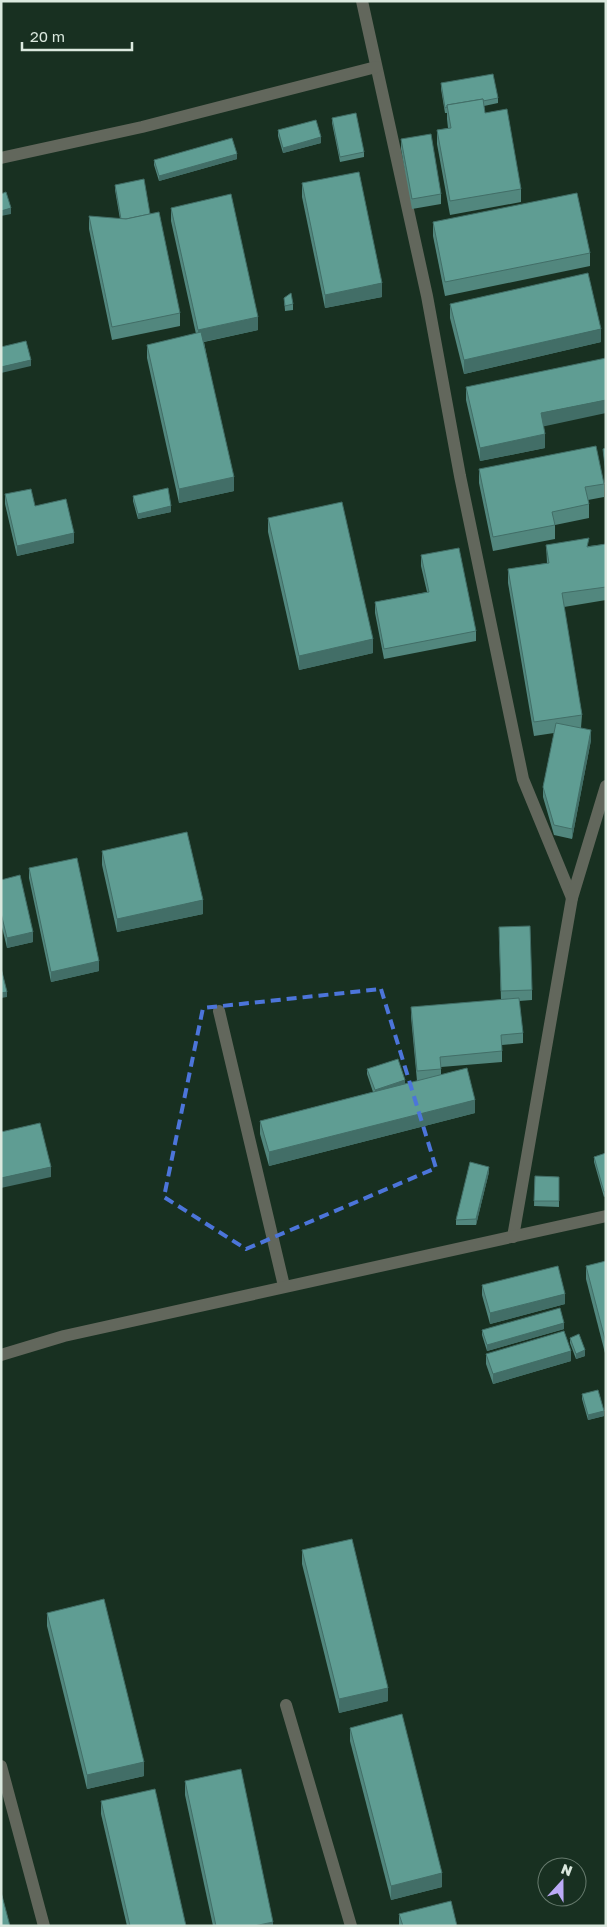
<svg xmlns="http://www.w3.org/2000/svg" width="607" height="1927" font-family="'Golos Text',sans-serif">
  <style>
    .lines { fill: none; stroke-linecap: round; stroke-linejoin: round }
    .street { stroke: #62675c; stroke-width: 12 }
    .wall { fill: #52877e }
    .shaded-wall { fill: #426e67 }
    .building { fill: #5f9d93; stroke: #426e67 }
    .marked { fill: none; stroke: #4c75da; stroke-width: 4; stroke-dasharray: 10 6; stroke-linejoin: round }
  </style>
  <rect width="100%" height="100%" fill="#183021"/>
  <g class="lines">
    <!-- street -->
    <g class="street">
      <polyline points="362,1 427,296 460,476 523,779 572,898"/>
      <polyline points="1,158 142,127 376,67"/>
      <polyline points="219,1011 284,1286"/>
      <polyline points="513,1237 572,898 606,786"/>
      <polyline points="1,1355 64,1336 606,1216"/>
      <polyline points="286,1705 351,1926"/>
      <polyline points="1,1766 44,1926"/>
    </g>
  </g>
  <!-- wall -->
  <g class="wall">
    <polygon points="441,83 498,98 498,103 484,106 485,113 521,189 521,202 450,215 437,144 437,130 448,128 447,119 447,113 445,113 441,89"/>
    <polygon points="332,118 364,152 364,157 340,162 332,123"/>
    <polygon points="278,130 321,143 283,153 278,136"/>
    <polygon points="401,139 441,194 441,204 412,209 401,149"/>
    <polygon points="237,159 159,181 154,165 154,160"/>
    <polygon points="302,183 382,297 325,308 302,197"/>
    <polygon points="115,185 150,214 180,313 180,326 112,340 89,229 89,216 120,219 115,190"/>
    <polygon points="171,208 258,330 204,342 234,491 179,503 147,358 147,345 196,334 171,221"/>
    <polygon points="433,222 590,253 590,266 445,296 433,236"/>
    <polygon points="284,298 293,304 293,310 285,311"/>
    <polygon points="450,304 601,342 464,374 450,318"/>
    <polygon points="466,387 544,426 545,448 480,461 466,400"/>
    <polygon points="479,469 604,484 604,497 588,500 589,504 589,518 555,525 555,539 493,551 479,483"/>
    <polygon points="5,494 74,543 17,556 5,504"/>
    <polygon points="133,496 171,512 138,519 133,501"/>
    <polygon points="268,518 373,653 299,670 268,532"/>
    <polygon points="606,544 606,600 564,607 582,715 581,728 591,740 572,839 554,835 543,797 543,787 554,733 534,736 508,583 508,569 547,563 546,545 589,546"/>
    <polygon points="421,555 476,631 476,641 384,659 375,613 375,602 427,592 421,566"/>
    <polygon points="102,851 203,914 117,932 102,865"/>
    <polygon points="29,868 99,971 51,982 29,878"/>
    <polygon points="1,880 33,942 7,948 1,923"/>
    <polygon points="499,937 532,990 532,1000 519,1001 523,1033 523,1043 502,1045 502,1062 441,1067 441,1075 475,1113 269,1166 260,1134 260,1121 373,1092 367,1074 367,1069 405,1084 417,1081 411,1017 411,1007 501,1000"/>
    <polygon points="606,1153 604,1197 594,1162 594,1157"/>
    <polygon points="489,1172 476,1225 456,1225 456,1220"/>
    <polygon points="535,1176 559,1177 559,1207 534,1206"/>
    <polygon points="606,1261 606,1357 586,1279 586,1266"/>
    <polygon points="482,1285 565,1304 490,1324 482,1295"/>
    <polygon points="564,1329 487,1351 482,1335 482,1330"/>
    <polygon points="570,1338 585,1356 576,1359 570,1343"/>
    <polygon points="486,1354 571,1361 493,1384 486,1364"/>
    <polygon points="582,1394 604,1416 588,1420 582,1399"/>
    <polygon points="302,1550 388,1701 339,1713 302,1564"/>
    <polygon points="47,1613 144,1776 87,1789 47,1626"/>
    <polygon points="350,1728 442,1887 391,1900 350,1741"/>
    <polygon points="185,1781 273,1926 213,1926 185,1795"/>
    <polygon points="101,1801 186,1926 127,1926 101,1814"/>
    <polygon points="399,1914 457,1926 399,1926"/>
  </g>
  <!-- shaded-wall -->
  <g class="shaded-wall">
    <polygon points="321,137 321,143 283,153 283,148"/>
    <polygon points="237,154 237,159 159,181 159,176"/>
    <polygon points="11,208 11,214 1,216 1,211"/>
    <polygon points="382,283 382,297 325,308 325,295"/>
    <polygon points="258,317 258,330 198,343 198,330"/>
    <polygon points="601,329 601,342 464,374 464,360"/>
    <polygon points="31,360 31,366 1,373 1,367"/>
    <polygon points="606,400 606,413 541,427 541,413"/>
    <polygon points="545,434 545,448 480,461 480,448"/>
    <polygon points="234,477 234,491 179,503 179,489"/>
    <polygon points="171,506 171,512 138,519 138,514"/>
    <polygon points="74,533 74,543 17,556 17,546"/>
    <polygon points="373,639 373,653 299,670 299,656"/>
    <polygon points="591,730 591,740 572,839 572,829"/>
    <polygon points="203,900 203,914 117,932 117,919"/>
    <polygon points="33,932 33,942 7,948 7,938"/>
    <polygon points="99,961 99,971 51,982 51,972"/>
    <polygon points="7,992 7,997 1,998 1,993"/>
    <polygon points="405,1080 405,1086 375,1096 375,1090"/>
    <polygon points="475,1100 475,1113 269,1166 269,1152"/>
    <polygon points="51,1167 51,1177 1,1188 1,1178"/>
    <polygon points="489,1167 489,1172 476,1225 476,1219"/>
    <polygon points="606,1191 606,1196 604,1197 604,1192"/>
    <polygon points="565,1294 565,1304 490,1324 490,1313"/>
    <polygon points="564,1323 564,1329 487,1351 487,1345"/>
    <polygon points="585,1350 585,1356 576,1359 576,1354"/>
    <polygon points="571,1351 571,1361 493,1384 493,1374"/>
    <polygon points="604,1411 604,1416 588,1420 588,1415"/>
    <polygon points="388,1688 388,1701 339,1713 339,1699"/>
    <polygon points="144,1762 144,1776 87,1789 87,1775"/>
    <polygon points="442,1873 442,1887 391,1900 391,1886"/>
    <polygon points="273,1922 273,1926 254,1926"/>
  </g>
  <!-- building -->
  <g class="building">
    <polygon points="493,74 498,98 483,101 483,99 447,105 447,107 445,108 441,83"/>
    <polygon points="483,99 485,113 507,109 521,189 450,201 437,130 451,128 447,105"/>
    <polygon points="356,113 364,152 340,157 332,118"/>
    <polygon points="316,120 321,137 283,148 278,130"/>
    <polygon points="431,134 441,194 412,199 401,139"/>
    <polygon points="232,138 237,154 159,176 154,160"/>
    <polygon points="359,172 382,283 325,295 302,183"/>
    <polygon points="144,179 150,214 126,219 121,219 115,185"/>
    <polygon points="6,192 11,208 1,211 1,194"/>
    <polygon points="577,193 590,253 445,282 433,222"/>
    <polygon points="231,194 258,317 198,330 171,208"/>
    <polygon points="159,212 180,313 112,327 89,216 126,219"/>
    <polygon points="588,273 601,329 464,360 450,304"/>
    <polygon points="291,293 293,304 285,306 284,298"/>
    <polygon points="201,332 234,477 179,489 147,345"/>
    <polygon points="26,341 31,360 1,367 1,347"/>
    <polygon points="606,358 606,400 541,413 545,434 480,448 466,387"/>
    <polygon points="596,446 604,484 585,487 589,504 552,512 555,525 493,537 479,469"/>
    <polygon points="606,448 606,475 603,449"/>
    <polygon points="168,488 171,506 138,514 133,496"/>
    <polygon points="31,489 35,506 66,499 74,533 17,546 5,494"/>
    <polygon points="342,502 373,639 299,656 268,518"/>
    <polygon points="589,538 587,547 606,544 606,587 562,593 582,715 534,722 508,569 549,563 546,545"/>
    <polygon points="459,548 476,631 384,649 375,602 429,592 421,555"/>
    <polygon points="556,723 591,730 572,829 554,825 543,787"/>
    <polygon points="187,832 203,900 117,919 102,851"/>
    <polygon points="77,858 99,961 51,972 29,868"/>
    <polygon points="20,875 33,932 7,938 1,913 1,880"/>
    <polygon points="530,926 532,990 501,991 499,927"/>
    <polygon points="1,968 7,992 1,993"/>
    <polygon points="519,998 523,1033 501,1035 502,1051 440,1057 441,1069 417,1071 411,1007"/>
    <polygon points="398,1059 405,1080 375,1090 367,1069"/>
    <polygon points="467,1068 475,1100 269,1152 260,1121"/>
    <polygon points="40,1123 51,1167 1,1178 1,1132"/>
    <polygon points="606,1153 606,1191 604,1192 594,1157"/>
    <polygon points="470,1162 489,1167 476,1219 456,1220"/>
    <polygon points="535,1176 559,1177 559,1201 534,1201"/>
    <polygon points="606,1261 606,1343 586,1266"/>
    <polygon points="558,1266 565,1294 490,1313 482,1285"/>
    <polygon points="560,1308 564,1323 487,1345 482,1330"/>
    <polygon points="564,1331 571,1351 493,1374 486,1354"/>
    <polygon points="579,1334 585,1350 576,1354 570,1338"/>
    <polygon points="598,1390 604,1411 588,1415 582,1394"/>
    <polygon points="352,1539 388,1688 339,1699 302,1550"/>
    <polygon points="104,1599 144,1762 87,1775 47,1613"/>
    <polygon points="402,1714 442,1873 391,1886 350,1728"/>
    <polygon points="241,1769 273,1922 254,1926 216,1926 185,1781"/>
    <polygon points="155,1789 186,1926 130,1926 101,1801"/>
    <polygon points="1,1892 10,1926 1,1926"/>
    <polygon points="451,1901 457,1926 403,1926 399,1914"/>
  </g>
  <!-- marked area -->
  <path class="marked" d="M381 989 436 1168 246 1249 164 1197 203 1008Z"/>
  <!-- border -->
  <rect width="607" height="1927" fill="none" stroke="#dbe9df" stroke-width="5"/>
  <!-- north arrow -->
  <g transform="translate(562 1882) rotate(21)"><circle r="24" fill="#183021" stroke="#667a6d"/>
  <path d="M0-4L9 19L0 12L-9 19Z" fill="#bbaaf6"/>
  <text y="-8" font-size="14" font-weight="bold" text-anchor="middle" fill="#dbe9df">N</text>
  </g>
  <!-- scale -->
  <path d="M22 42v8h110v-8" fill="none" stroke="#dbe9df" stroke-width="2.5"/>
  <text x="30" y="42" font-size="15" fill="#dbe9df" stroke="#183021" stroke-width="4" paint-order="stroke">20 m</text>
</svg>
